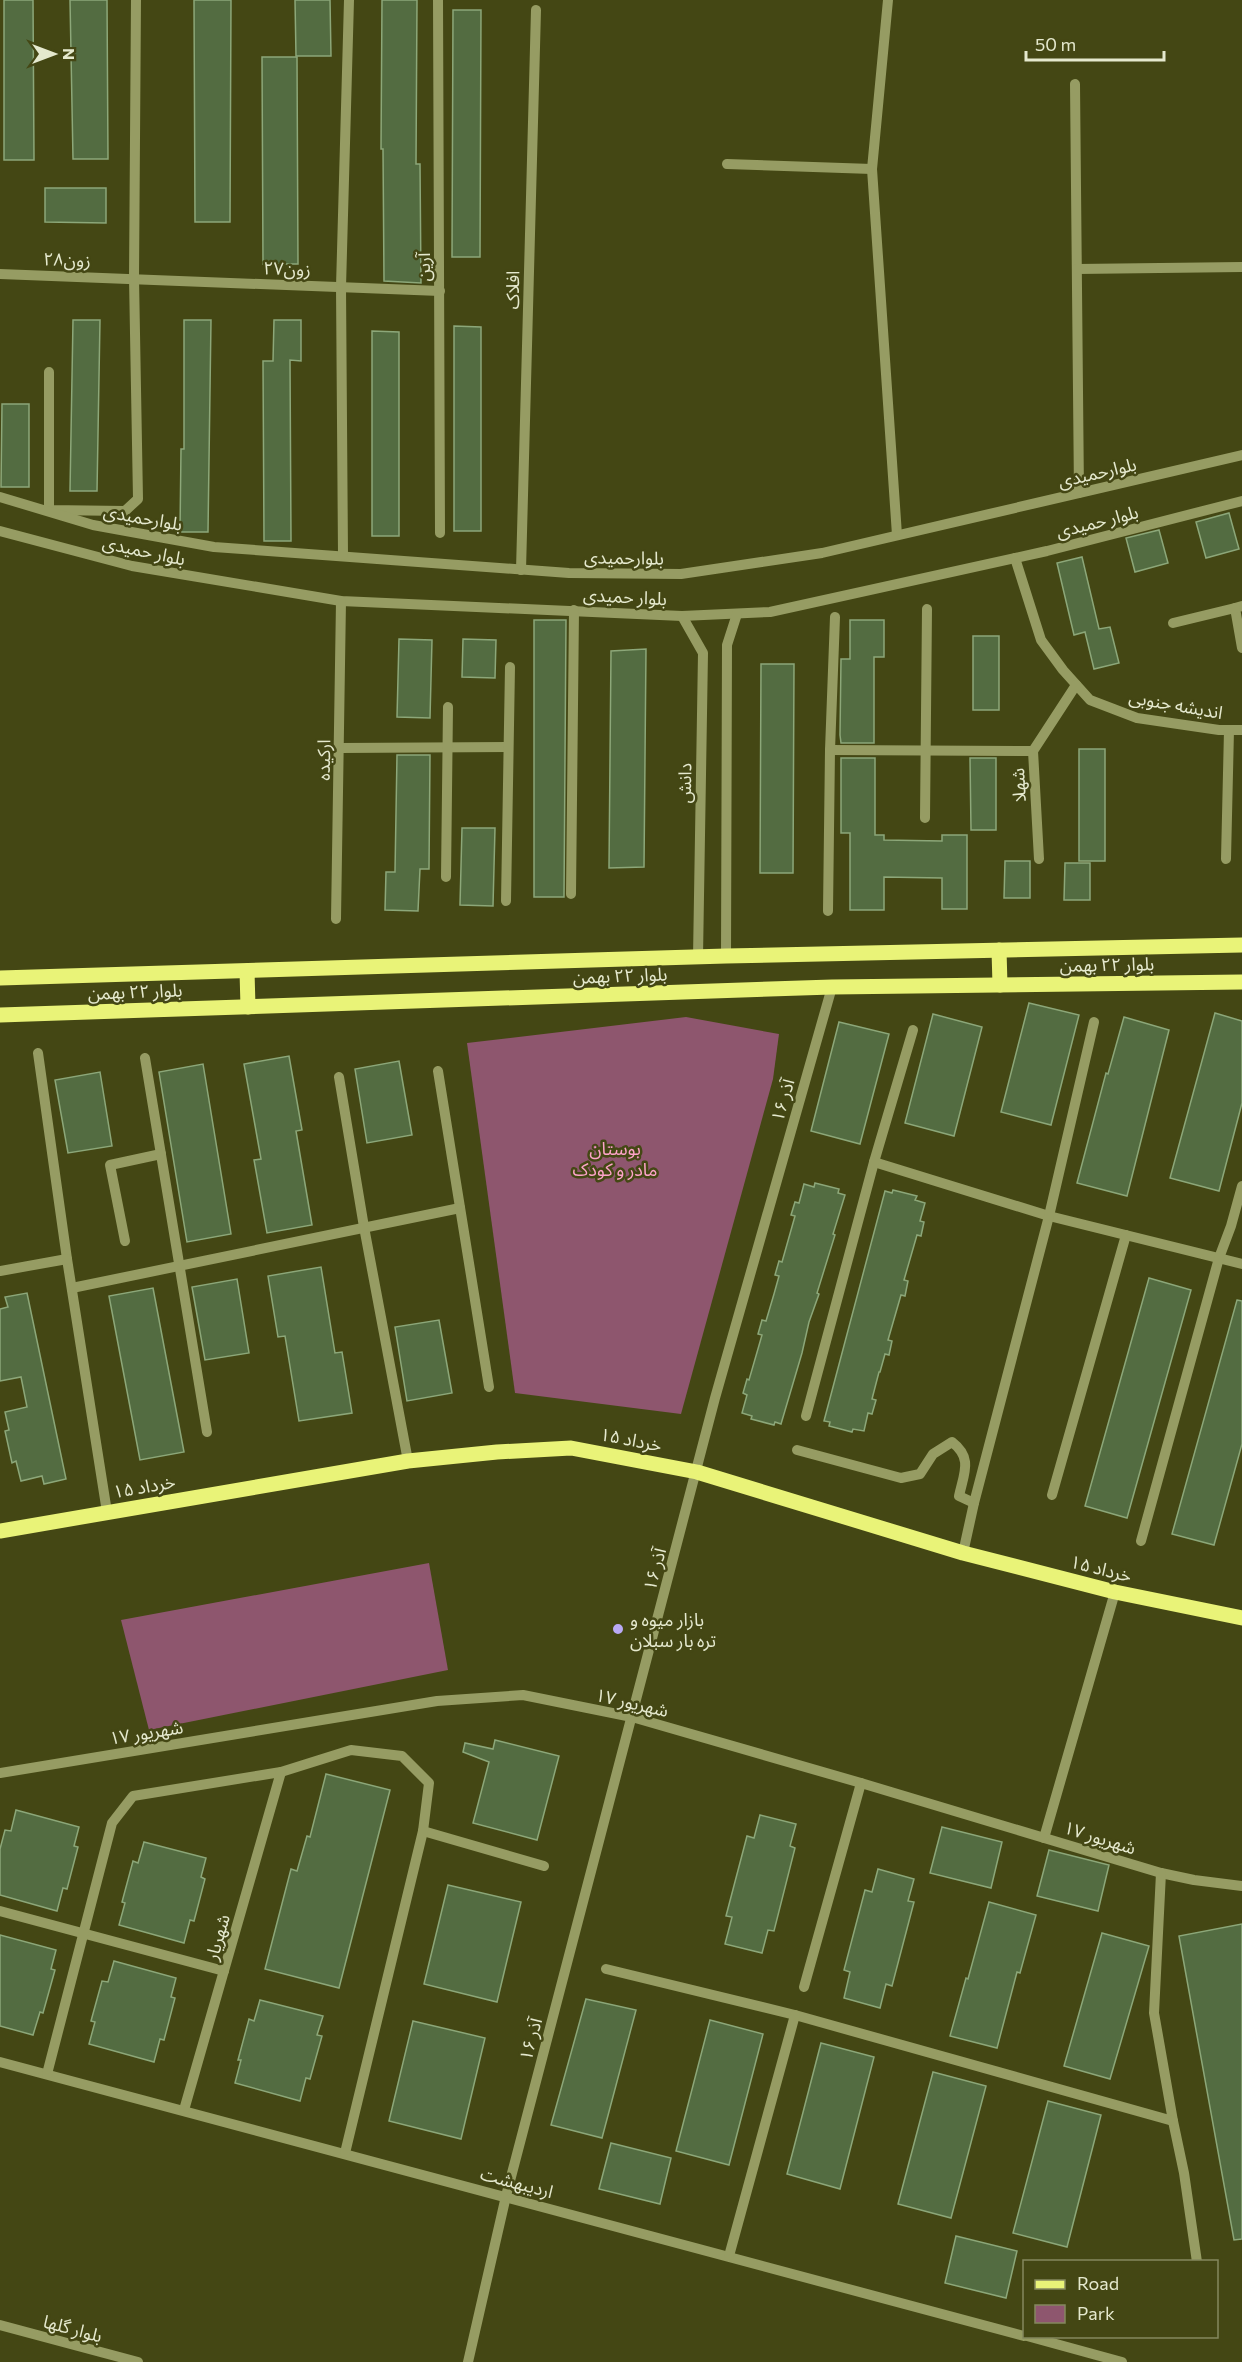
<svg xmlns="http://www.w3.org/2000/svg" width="1242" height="2362" font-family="Commissioner,'Noto Sans Arabic',sans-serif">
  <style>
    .green { fill: #8e566e }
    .building { fill: #536c41; stroke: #8ca779; stroke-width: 1.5 }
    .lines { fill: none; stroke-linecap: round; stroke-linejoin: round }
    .minor { stroke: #969c63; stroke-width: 10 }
    .major { stroke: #e9f378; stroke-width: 15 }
    .poi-dot { fill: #baaaf6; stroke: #444714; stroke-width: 2 }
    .labels { text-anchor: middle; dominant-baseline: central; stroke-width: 5; stroke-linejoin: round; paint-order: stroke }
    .street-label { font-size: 18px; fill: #e5e9ce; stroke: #444714 }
    .park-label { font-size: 18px; fill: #fda3c9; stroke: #444714 }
    .poi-label { font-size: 18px; fill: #e5e9ce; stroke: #444714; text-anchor: start }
  </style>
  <rect width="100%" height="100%" fill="#444714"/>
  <!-- green -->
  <g class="green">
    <polygon points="686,1017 779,1034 773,1079 681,1414 515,1393 467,1043"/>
    <polygon points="429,1563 448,1670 149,1730 121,1620"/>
  </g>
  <!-- building -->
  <g class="building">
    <polygon points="4,0 33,0 34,160 4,160"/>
    <polygon points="70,0 107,0 108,159 73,159"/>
    <polygon points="194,0 231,0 230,222 195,222"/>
    <polygon points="295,0 330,0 331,56 296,56"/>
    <polygon points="382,0 417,0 416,164 420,164 421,283 384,281 383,149 381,149"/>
    <polygon points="453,10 481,10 480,257 452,257"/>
    <polygon points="262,57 297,57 298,264 263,264"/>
    <polygon points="45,188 106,188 106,223 45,222"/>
    <polygon points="73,320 100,320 97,491 70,491"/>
    <polygon points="184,320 211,320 208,532 180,532 181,449 184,449"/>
    <polygon points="274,320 301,320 301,361 290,360 291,541 264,541 263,361 273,361"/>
    <polygon points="454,326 481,327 481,531 454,531"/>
    <polygon points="372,331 399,332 399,536 372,536"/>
    <polygon points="2,404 29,404 29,487 1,487"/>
    <polygon points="1229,513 1239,549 1206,558 1196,522"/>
    <polygon points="1159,530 1168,563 1135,572 1126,538"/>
    <polygon points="1082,557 1099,629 1110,627 1119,663 1094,669 1085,632 1074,635 1057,563"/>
    <polygon points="534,620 566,620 564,897 534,897"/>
    <polygon points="850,620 884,620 884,657 874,657 874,743 841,743 840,735 841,659 850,659"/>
    <rect x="973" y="636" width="26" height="74"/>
    <polygon points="399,639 432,640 430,718 397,717"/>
    <polygon points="463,639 496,640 495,678 462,677"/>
    <polygon points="646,649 644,867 609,868 611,651"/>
    <polygon points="761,664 794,664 793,873 760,873"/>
    <rect x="1079" y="749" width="26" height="112"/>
    <polygon points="397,755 430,755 429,869 420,869 418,911 385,910 386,872 395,872"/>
    <polygon points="841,758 875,758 875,835 884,835 884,840 942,841 942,835 967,835 967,909 942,909 942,878 884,877 884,910 850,910 850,833 841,833"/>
    <polygon points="970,758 996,758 996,830 971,830"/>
    <polygon points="462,828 495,828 493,906 460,905"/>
    <polygon points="1005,861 1030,861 1030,898 1004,898"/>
    <polygon points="1065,863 1090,863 1090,900 1064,900"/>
    <polygon points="1029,1003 1079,1015 1051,1125 1001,1112"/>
    <polygon points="1215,1013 1242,1021 1242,1103 1219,1191 1170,1178"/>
    <polygon points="933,1014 982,1027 954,1136 905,1123"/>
    <polygon points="1124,1017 1169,1030 1127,1196 1077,1183 1106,1073 1108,1074"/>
    <polygon points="839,1022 889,1034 860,1144 811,1131"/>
    <polygon points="289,1056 302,1130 296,1131 312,1225 267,1233 254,1160 261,1159 244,1064"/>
    <polygon points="399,1061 412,1135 367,1143 355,1069"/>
    <polygon points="203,1064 231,1234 187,1242 159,1072"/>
    <polygon points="100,1072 112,1146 68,1153 55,1080"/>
    <polygon points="815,1183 839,1189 838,1193 845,1195 833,1234 835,1235 817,1293 819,1294 809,1322 802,1353 781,1424 775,1422 774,1425 751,1419 752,1416 742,1413 747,1395 743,1393 747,1379 749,1380 762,1335 758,1334 762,1320 766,1321 774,1294 779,1276 775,1275 779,1261 782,1262 795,1216 791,1215 795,1202 799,1203 804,1184 814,1187"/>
    <polygon points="893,1190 917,1196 915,1200 925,1203 920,1221 924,1222 921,1236 917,1235 904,1280 908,1281 905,1296 901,1295 888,1340 892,1341 889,1355 885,1354 880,1372 879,1372 872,1399 876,1400 872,1414 868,1413 864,1431 853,1429 852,1432 829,1426 830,1422 824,1421 885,1191 892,1193"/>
    <polygon points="321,1267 335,1353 342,1352 352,1413 299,1421 285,1336 278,1337 268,1276"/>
    <polygon points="1149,1278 1191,1290 1127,1518 1085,1506"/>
    <polygon points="237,1279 249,1353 205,1360 192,1287"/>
    <polygon points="153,1288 184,1452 140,1460 109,1296"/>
    <polygon points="27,1293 66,1479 44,1484 42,1476 21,1481 16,1461 12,1463 5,1431 9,1430 5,1412 27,1407 21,1377 0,1381 0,1309 8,1307 5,1297"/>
    <polygon points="1237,1300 1242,1301 1242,1444 1214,1545 1172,1534"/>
    <polygon points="439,1320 452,1393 407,1401 395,1327"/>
    <polygon points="495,1740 559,1756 537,1840 473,1823 489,1762 463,1752 465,1743 493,1749"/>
    <polygon points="326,1774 390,1790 339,1988 265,1969 291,1869 297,1871 307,1836 310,1837"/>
    <polygon points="16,1810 79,1827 74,1846 78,1847 67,1889 63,1888 57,1911 0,1895 0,1849 5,1830 11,1831"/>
    <polygon points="760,1815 796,1824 790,1846 795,1848 774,1931 768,1930 762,1953 725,1944 732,1917 726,1916 747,1836 754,1838"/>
    <polygon points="942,1827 1002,1842 991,1888 930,1873"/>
    <polygon points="144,1842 206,1858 201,1877 205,1879 194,1921 190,1920 184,1943 119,1925 125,1903 122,1902 133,1861 138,1863"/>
    <polygon points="1049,1850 1109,1865 1098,1911 1037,1896"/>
    <polygon points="878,1869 914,1879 908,1901 914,1902 892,1986 886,1984 880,2008 844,1998 850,1972 844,1970 865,1890 872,1892"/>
    <polygon points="448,1885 521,1902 497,2002 424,1984"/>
    <polygon points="989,1902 1036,1915 1020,1973 1017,1972 997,2048 950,2036 966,1978 968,1979"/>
    <polygon points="1242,1924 1242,2239 1234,2240 1179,1936"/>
    <polygon points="1102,1933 1149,1946 1110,2079 1064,2066"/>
    <polygon points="0,1935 56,1950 51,1969 55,1970 43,2013 40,2012 33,2035 0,2026"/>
    <polygon points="114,1961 176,1978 171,1997 175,1998 164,2040 160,2039 154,2062 89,2044 95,2022 91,2021 102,1981 108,1982"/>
    <polygon points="586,1999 636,2010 602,2138 551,2125"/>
    <polygon points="260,2000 323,2016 317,2035 322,2036 310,2079 306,2078 300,2101 235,2083 241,2060 238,2060 249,2019 254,2021"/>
    <polygon points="710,2020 763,2034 729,2165 676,2151"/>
    <polygon points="413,2021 485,2038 461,2139 389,2121"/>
    <polygon points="821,2043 874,2057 840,2189 787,2174"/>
    <polygon points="933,2072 986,2086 951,2218 898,2204"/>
    <polygon points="1048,2101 1101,2115 1067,2247 1013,2233"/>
    <polygon points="611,2143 671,2158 660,2204 599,2189"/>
    <polygon points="956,2236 1017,2251 1006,2298 945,2283"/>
  </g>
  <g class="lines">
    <!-- minor -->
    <g class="minor">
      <polyline points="438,0 440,533"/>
      <polyline points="888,0 872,169 897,535"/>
      <polyline points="1075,84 1079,493"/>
      <polyline points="727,164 872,169"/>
      <polyline points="1077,269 1242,267"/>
      <polyline points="0,274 440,291"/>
      <polyline points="49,372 49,510 125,511 138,499 134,278 136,0"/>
      <polyline points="0,497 93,525 214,547 569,573 681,574 822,553 1242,455"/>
      <polyline points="0,531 132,566 341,601 682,616 770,612 1047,551 1242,501"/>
      <polyline points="343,555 341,287 349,0"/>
      <polyline points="1015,558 1041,640 1063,670 1090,700 1137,718 1219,730 1242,730"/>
      <polyline points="521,570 536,10"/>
      <polyline points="1242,606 1235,608 1242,648"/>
      <polyline points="682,616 703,653 698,957"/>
      <polyline points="1173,623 1235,608"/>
      <polyline points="340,748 508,747"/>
      <polyline points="830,750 1033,751"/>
      <polyline points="925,818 927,609"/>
      <polyline points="1039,859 1033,751 1076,685"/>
      <polyline points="1226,859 1229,730"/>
      <polyline points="446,877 448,707"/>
      <polyline points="571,894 574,610"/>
      <polyline points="506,901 510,667"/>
      <polyline points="828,911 830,750 835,617"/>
      <polyline points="336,919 341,601"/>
      <polyline points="726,956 727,645 737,614"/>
      <polyline points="38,1053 67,1259 107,1512"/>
      <polyline points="145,1058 207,1432"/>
      <polyline points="438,1071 489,1387"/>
      <polyline points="339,1077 364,1227 408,1461"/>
      <polyline points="874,1162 1049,1216 1242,1264"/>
      <polyline points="125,1241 110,1165 161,1154"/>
      <polyline points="0,1271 67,1259"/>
      <polyline points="72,1288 460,1208"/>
      <polyline points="806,1416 874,1162 913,1030"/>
      <path d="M797 1450 901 1478 920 1474 933 1454 952 1442C973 1458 964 1473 959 1496L974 1503"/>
      <polyline points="1052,1495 1126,1235"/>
      <polyline points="1141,1541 1219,1258 1231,1226 1242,1186"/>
      <polyline points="963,1553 974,1503 1049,1216 1094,1022"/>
      <polyline points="0,1773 437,1701 523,1695 632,1717 861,1783 1161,1873 1194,1880 1242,1886"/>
      <polyline points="423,1831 544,1866"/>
      <polyline points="1044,1838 1115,1592"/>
      <polyline points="1161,1873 1154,2013 1173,2121 1184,2173 1197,2262"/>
      <polyline points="0,1911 224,1971"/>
      <polyline points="606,1969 795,2015 1173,2121"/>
      <polyline points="804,1987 861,1783"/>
      <polyline points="0,2062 1024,2336"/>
      <polyline points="47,2074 112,1823 133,1796 281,1772 351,1750 402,1756 429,1783 423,1831 345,2153"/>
      <polyline points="184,2110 281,1772"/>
      <polyline points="729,2256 795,2015"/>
      <polyline points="0,2325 138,2362"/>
      <polyline points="1027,2336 1122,2362"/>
      <polyline points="468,2362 506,2196 715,1398 832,987"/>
    </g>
    <!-- major -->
    <g class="major">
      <polyline points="999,950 1000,985"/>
      <polyline points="247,971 248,1007"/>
      <polyline points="0,978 726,956 1242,945"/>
      <polyline points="0,1015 832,987 1242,982"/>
      <polyline points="0,1531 408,1461 497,1452 571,1448 697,1472 963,1553 1115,1592 1242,1618"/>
    </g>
  </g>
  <!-- markers -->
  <circle class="poi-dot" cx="618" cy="1629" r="6"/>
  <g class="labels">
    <!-- street labels -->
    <g class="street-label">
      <text transform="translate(67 259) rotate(2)">زون۲۸</text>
      <text transform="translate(423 267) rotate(-90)">آرین</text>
      <text transform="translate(287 268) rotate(2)">زون۲۷</text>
      <text transform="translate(512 290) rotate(-89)">افلاک</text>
      <text transform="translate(1097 472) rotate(-13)">بلوارحمیدی</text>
      <text transform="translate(143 517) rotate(10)">بلوارحمیدی</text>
      <text transform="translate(1097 521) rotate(-14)">بلوار حمیدی</text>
      <text transform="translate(144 550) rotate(12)">بلوار حمیدی</text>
      <text transform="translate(624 557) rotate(1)">بلوارحمیدی</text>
      <text transform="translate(625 596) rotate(3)">بلوار حمیدی</text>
      <text transform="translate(1176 704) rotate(10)">اندیشه جنوبی</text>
      <text transform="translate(323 760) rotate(-89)">ارکیده</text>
      <text transform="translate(684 783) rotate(-89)">دانش</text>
      <text transform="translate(1018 785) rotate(-93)">شهلا</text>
      <text transform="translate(1107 964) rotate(-1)">بلوار ۲۲ بهمن</text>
      <text transform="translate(620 975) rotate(-2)">بلوار ۲۲ بهمن</text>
      <text transform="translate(135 991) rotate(-2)">بلوار ۲۲ بهمن</text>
      <text transform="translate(782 1100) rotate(-74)">۱۶ آذر</text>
      <text transform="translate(631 1439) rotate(11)">۱۵ خرداد</text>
      <text transform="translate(144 1486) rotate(-10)">۱۵ خرداد</text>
      <text transform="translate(1101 1568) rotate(14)">۱۵ خرداد</text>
      <text transform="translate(654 1569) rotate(-75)">۱۶ آذر</text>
      <text transform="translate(632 1702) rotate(13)">۱۷ شهریور</text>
      <text transform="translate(146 1732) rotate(-9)">۱۷ شهریور</text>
      <text transform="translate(1100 1837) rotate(17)">۱۷ شهریور</text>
      <text transform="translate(217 1937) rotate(-74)">شهریار</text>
      <text transform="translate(530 2039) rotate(-75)">۱۶ آذر</text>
      <text transform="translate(517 2182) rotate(15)">اردیبهشت</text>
      <text transform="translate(73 2328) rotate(15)">بلوار گلها</text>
    </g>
    <!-- park labels -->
    <g class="park-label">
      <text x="615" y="1148">بوستان<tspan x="615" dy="21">مادر و کودک</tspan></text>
    </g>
    <!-- poi labels -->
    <g class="poi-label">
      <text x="630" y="1619">بازار میوه و<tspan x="630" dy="21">تره بار سبلان</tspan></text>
    </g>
  </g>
  <!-- legend -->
  <rect x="1023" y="2260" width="195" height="78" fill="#444714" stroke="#84885e" stroke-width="1.5"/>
  <rect x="1035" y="2280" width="30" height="9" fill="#e9f378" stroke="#84885e" stroke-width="1.5"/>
  <text x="1077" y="2290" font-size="18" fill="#e5e9ce">Road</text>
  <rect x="1035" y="2305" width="30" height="18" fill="#8e566e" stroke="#84885e" stroke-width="1.5"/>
  <text x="1077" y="2320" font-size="18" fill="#e5e9ce">Park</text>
  <!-- north arrow -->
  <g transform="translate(54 54) rotate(90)" stroke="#444714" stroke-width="4.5" paint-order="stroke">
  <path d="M0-4.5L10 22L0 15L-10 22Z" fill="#e5e9ce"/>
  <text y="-9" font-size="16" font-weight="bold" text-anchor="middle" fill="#e5e9ce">N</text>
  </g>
  <!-- scale -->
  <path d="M1026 51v9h138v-9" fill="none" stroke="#e5e9ce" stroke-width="3"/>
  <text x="1035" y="51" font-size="18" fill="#e5e9ce" stroke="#444714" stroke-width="4.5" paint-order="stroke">50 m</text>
</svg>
